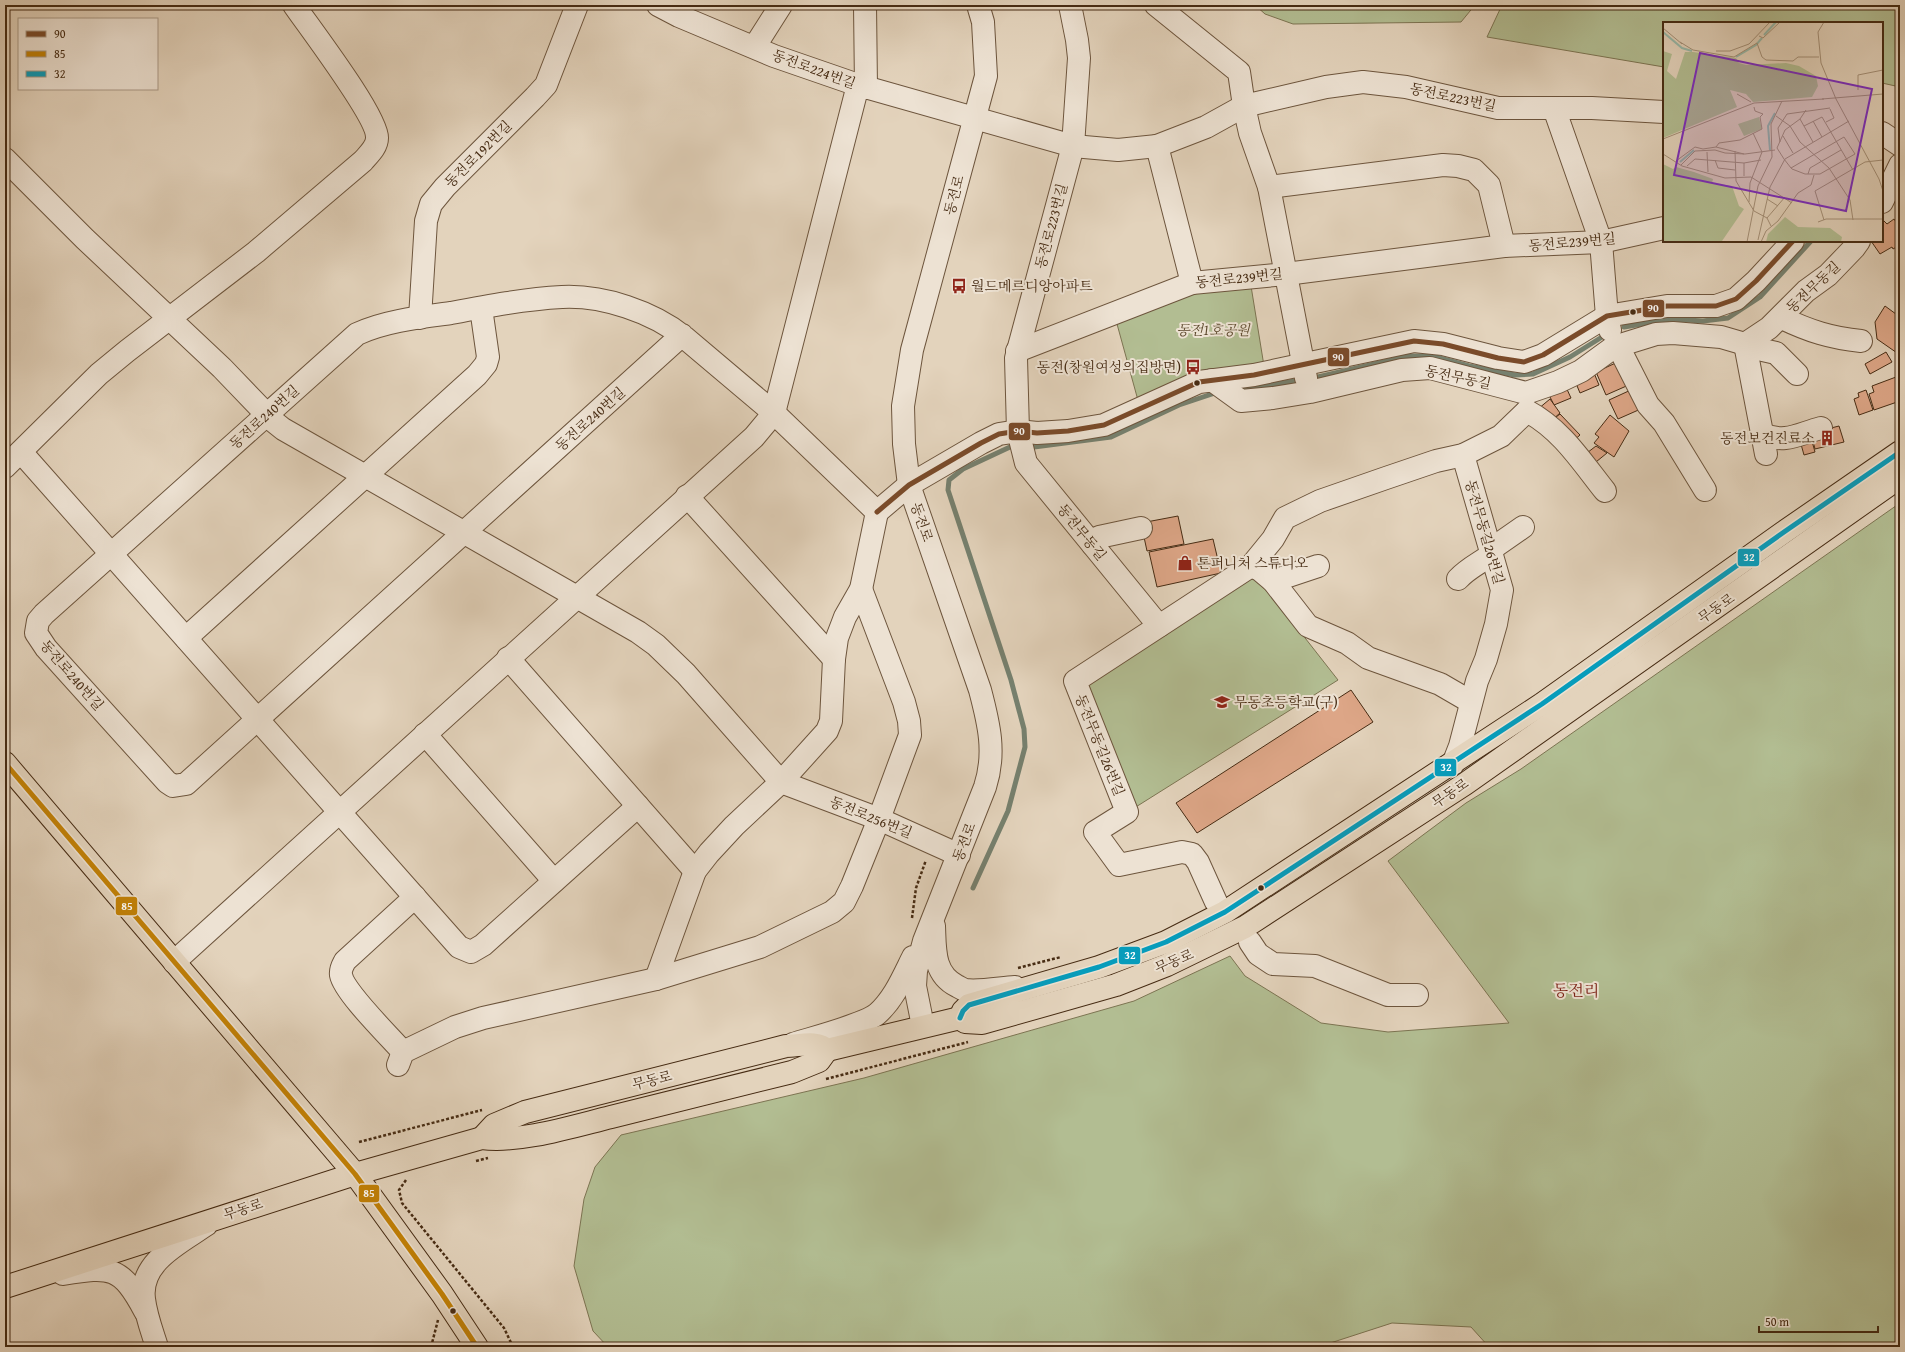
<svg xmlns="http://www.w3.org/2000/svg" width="1905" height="1352" font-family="'Gentium Book Plus','Noto Serif KR',serif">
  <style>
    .green { fill: #b2bd92; stroke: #7c7452 }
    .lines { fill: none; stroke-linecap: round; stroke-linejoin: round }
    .stream { stroke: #76806e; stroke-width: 5 }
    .building { fill: #dda687; stroke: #462b13 }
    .minor-casing { stroke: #6d553d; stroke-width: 24 }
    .major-casing { stroke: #462b13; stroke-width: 24 }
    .path { stroke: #462b13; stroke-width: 2.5; stroke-dasharray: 3 2; stroke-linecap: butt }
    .minor { stroke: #ede2d3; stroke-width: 22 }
    .major { stroke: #e3d3bc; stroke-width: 22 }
    .bus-1-casing { stroke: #ede2d3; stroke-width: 8 }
    .bus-2-casing { stroke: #ede2d3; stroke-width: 8 }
    .bus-3-casing { stroke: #ede2d3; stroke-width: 8 }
    .bus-1 { stroke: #7a4b2a; stroke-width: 5 }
    .bus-2 { stroke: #c28106; stroke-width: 5 }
    .bus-3 { stroke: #079cbb; stroke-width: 5 }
    .bus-dot { fill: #462b13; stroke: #ede2d3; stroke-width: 1.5 }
    .labels { text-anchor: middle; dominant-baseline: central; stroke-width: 4; stroke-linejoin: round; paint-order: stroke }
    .street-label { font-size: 14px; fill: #462b13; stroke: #ede2d3 }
    .poi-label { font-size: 14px; fill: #462b13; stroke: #ede2d3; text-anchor: start }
    .park-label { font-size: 14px; font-style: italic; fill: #5c482c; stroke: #ede2d3 }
    .quarter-label { font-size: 16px; fill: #7a1f14; stroke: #ede2d3 }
    .inset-river { fill: none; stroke: #96b9aa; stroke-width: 2 }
    .inset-road { fill: none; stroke: #a49078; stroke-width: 1 }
    .view { fill: #7b2cbf; fill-opacity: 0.15; stroke: #7b2cbf; stroke-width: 2 }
    .inset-edge { fill: none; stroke: #462b13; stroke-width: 2 }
    .line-badge { stroke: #ede2d3; stroke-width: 1.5 }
    .badge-label { font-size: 11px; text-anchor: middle; font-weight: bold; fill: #fff }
  </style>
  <rect width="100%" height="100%" fill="#e3d3bc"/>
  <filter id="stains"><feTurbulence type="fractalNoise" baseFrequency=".005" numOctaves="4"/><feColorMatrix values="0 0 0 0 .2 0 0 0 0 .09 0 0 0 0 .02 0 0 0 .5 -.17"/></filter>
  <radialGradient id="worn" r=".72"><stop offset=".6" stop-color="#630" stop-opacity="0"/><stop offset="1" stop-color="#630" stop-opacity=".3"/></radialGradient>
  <!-- green -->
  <g class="green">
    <polygon points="1255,5 1475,5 1461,22 1293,24 1265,14"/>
    <polygon points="1502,5 1900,5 1900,87 1882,83 1882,23 1664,23 1664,67 1487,37"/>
    <polygon points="1251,286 1264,366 1139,404 1117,324 1186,293"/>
    <polygon points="1900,503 1900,1347 1489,1347 1471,1327 1392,1323 1318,1347 608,1347 593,1331 574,1266 584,1199 595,1167 621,1135 864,1078 1134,1001 1230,956 1245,976 1321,1023 1388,1032 1509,1023 1388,861 1466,803 1521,769"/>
    <polygon points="1251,569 1338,680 1131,810 1080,682"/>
  </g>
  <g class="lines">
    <!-- stream -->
    <g class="stream">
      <polyline points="1624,327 1671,319 1703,321 1728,318 1760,297 1811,241"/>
      <polyline points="1318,377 1409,356 1432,356 1469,366 1515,375 1533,374 1570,357 1602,337"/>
      <polyline points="1246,390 1294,381"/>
      <polyline points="1034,447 1111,437 1179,405 1218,392"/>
      <polyline points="973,888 1008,811 1025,747 1024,729 1011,680 948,490 949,480 963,469 1010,447"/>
    </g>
  </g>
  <!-- building -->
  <g class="building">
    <polygon points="1894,219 1900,228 1900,245 1893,249 1892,247 1880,254 1871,241 1882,241 1882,222 1884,221 1887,224"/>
    <polygon points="1885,306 1900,317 1900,355 1877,339 1875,322"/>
    <polygon points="1886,352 1892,362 1870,374 1865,364"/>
    <polygon points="1620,361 1631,384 1606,395 1596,372"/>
    <polygon points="1594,373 1599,385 1580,393 1575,381"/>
    <polygon points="1896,377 1900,388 1900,401 1874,410 1869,394 1874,392 1872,386"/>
    <polygon points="1565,385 1571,398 1554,405 1548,393"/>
    <polygon points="1633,389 1643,408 1618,419 1609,400"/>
    <polygon points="1866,390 1873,410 1859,415 1854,399 1859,397 1858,393"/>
    <polygon points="1550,399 1560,413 1551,421 1538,409"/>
    <polygon points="1560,414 1580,435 1572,442 1551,421"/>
    <polygon points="1610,415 1629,431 1614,457 1594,443 1599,437 1595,434"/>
    <polygon points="1839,426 1844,442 1815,449 1811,433"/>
    <polygon points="1810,434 1815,452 1804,455 1799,437"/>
    <polygon points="1596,446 1607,453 1591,466 1583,456"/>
    <polygon points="1178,516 1184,544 1147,551 1141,523"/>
    <polygon points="1213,539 1221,573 1157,587 1149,552"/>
    <polygon points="1351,690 1373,722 1197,833 1176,803"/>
  </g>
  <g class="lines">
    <!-- minor casing -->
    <g class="minor-casing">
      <g id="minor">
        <polyline points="658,5 679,16 774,56 858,85 1073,146 1118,150 1157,146 1206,127 1244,106 1326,87 1363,82 1406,87 1498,108 1592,108 1664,112"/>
        <polyline points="865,5 866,88"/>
        <polyline points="1070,5 1077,40 1079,58 1073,146 1016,358 1018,431 1026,463 1159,626"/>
        <polyline points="1156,5 1239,72 1244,106 1250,133 1269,187 1306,378"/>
        <polyline points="755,46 781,5"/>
        <polyline points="1554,108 1601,242 1607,316 1610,330"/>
        <polyline points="1882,133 1900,145"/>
        <polyline points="1157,146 1192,283"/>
        <polyline points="5,159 85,239 222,368 273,421 283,429 638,632 656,645 686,674 781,782 879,819 959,855"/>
        <polyline points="1269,187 1443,165 1458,166 1474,170 1489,185 1504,246"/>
        <polyline points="1882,202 1900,165"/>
        <path d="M1783 315 1782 318C1809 331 1831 338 1861 341"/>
        <polyline points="420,318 426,221 431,204 445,187 535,97 546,85 551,72 577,5"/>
        <path d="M682 335 186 784 173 786 167 782 46 648 36 633 38 621 44 614 357 334C384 321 421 317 451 313 488 306 525 299 562 297 603 295 653 312 684 337L774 413 877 512"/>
        <polyline points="1745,344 1766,454"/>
        <polyline points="1618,346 1648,405 1664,423 1705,490"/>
        <polyline points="1745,346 1776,353 1797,374"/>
        <polyline points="1017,351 1192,283 1286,274 1504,246 1601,242 1664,228"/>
        <polyline points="1212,380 1241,401 1273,398 1310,392 1402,370 1430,368 1526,393 1558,382 1581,371 1614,347 1656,334 1673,333 1721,337 1745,344 1769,328 1806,291 1828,275 1854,248 1859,241"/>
        <path d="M1527 411C1562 430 1581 461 1605 491"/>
        <path d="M1762 434C1786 444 1798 434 1821 428"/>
        <polyline points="21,452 459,947 471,952 483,945 638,806"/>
        <path d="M5 467 99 374 127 351 256 252 363 161C369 154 377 147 377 138 378 117 309 27 294 5"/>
        <polyline points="687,496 834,659"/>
        <polyline points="877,512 909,485 981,443 999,434 1018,431 1037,433 1068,431 1104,425 1199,382 1254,375 1414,341 1443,344 1498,358 1524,362 1543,355 1607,316 1667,306 1716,306 1736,299 1756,281 1793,241"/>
        <polyline points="1093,545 1099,537 1141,528"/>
        <polyline points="1490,550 1523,527"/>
        <polyline points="1251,566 1260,570 1273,581 1308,626 1347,643 1368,658 1440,684 1471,702"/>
        <path d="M1458 579C1468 568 1480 563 1492 554"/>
        <polyline points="1273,581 1318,566"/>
        <polyline points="186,638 477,375 486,364 488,357 481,308"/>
        <polyline points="508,658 695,871"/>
        <polyline points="425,734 554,881"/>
        <polyline points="1453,764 1460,746 1477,681 1486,659 1496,624 1502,590 1463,455"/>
        <polyline points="1216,902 1198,862 1192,854 1182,852 1119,865 1095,832 1127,812 1075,681 1251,566 1273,539 1285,518 1320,501 1386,478 1436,461 1463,455 1501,436 1527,411"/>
        <path d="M934 926C935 949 933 974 957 986 959 987 962 989 965 990 979 992 1000 988 1015 987"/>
        <polyline points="1250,942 1258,954 1273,964 1315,966 1388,995 1417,995"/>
        <polyline points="174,962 754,437 774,413 858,85"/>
        <polyline points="656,979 695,871 709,853 734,826 781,782 827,731 831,721 834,659 837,638 845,617 861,589 877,512"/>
        <path d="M923 1026 915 986 916 971 924 941 985 787C996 753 989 724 980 690L909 485 904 444 903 406 912 350 986 76 983 22 978 5"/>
        <path d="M793 1044C812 1038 863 1025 877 1014 894 999 903 977 913 957"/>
        <path d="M403 1052C390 1037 344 992 341 975 340 969 343 965 345 961L415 897"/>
        <polyline points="398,1065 403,1052 455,1027 483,1018 656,979 760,947 832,912 844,902 852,886 879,819 910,735 909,721 904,702 861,589"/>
        <path d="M63 1274C111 1266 121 1266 145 1311"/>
        <path d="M157 1347C152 1331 146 1316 144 1299 139 1262 180 1243 206 1225"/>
      </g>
    </g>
    <!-- major casing -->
    <g class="major-casing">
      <g id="major">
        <polyline points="5,763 355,1174 442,1294 477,1347"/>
        <polyline points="960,1018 963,1011 969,1005 1099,967 1166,942 1225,912 1542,704 1784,532 1900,452"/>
        <polyline points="960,1018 965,1022 982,1023 1116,985 1167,965 1245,927 1465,784 1900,477"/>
        <polyline points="827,1050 960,1018"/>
        <path d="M482 1138 494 1125 525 1112 786 1046C799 1046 817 1040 827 1050"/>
        <path d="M5 1287 355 1174 482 1138C520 1143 574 1126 611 1117 672 1102 732 1087 792 1072L819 1061 827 1050"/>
      </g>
    </g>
    <!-- path -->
    <g class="path">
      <polyline points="912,918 916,888 926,860"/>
      <polyline points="1018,968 1061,957"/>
      <polyline points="826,1079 968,1042"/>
      <polyline points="359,1142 482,1110"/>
      <polyline points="476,1161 488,1158"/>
      <polyline points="406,1180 399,1190 402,1203 504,1328 513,1347"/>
      <polyline points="431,1347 438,1320"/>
    </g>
    <!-- minor -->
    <use href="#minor" class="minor"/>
    <!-- major -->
    <use href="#major" class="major"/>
    <!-- bus-1 casing -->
    <g class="bus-1-casing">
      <polyline id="bus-1" points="877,512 909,485 981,443 999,434 1018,431 1037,433 1068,431 1104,425 1199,382 1254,375 1414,341 1443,344 1498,358 1524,362 1543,355 1607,316 1667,306 1716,306 1736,299 1756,281 1793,241"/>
    </g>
    <!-- bus-2 casing -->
    <g class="bus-2-casing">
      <polyline id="bus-2" points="5,763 355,1174 442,1294 477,1347"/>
    </g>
    <!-- bus-3 casing -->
    <g class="bus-3-casing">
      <polyline id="bus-3" points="960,1018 963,1011 969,1005 1099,967 1166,942 1225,912 1542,704 1784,532 1900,452"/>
    </g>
    <!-- bus-1 -->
    <use href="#bus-1" class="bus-1"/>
    <!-- bus-2 -->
    <use href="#bus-2" class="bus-2"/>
    <!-- bus-3 -->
    <use href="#bus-3" class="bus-3"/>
  </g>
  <!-- icons -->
  <defs>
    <g id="bus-bare" transform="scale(1.2)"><path d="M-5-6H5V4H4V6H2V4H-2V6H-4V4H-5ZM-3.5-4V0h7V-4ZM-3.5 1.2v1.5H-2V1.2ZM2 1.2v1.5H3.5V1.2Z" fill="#8f2418" stroke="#ede2d3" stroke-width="2.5" paint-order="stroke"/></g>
    <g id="building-bare" transform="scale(1.2)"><path d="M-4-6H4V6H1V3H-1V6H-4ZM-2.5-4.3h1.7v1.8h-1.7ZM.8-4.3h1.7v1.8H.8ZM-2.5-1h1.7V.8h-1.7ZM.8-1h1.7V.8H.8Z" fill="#8f2418" stroke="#ede2d3" stroke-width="2.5" paint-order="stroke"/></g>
    <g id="shop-bare" transform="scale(1.2)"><path d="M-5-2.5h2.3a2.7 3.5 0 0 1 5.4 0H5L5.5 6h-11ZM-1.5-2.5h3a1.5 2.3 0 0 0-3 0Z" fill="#8f2418" stroke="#ede2d3" stroke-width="2.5" paint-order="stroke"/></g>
    <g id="school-bare" transform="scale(1.2)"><path d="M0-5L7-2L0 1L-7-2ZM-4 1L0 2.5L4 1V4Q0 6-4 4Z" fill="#8f2418" stroke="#ede2d3" stroke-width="2.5" paint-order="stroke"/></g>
  </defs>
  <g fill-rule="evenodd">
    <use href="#bus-bare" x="959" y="286"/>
    <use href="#bus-bare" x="1193" y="367"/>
    <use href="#building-bare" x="1827" y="438"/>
    <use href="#shop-bare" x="1185" y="563"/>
    <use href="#school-bare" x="1222" y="702"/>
  </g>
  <!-- markers -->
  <g class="bus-dot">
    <circle cx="1633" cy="312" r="3.5"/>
    <circle cx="1197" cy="383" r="3.5"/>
    <circle cx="1261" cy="888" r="3.5"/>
    <circle cx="453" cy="1311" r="3.5"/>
  </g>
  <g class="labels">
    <!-- street labels -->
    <g class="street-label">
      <text transform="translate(814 69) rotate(20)">동전로224번길</text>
      <text transform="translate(1453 97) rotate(12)">동전로223번길</text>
      <text transform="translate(478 154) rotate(-45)">동전로192번길</text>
      <text transform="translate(954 195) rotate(-75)">동전로</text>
      <text transform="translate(1051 226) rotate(-75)">동전로223번길</text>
      <text transform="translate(1572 242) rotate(-5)">동전로239번길</text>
      <text transform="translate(1239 278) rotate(-6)">동전로239번길</text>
      <text transform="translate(1813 287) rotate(-43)">동전무동길</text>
      <text transform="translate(1458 377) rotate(12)">동전무동길</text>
      <text transform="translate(264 417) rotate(-42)">동전로240번길</text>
      <text transform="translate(590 419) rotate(-42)">동전로240번길</text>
      <text transform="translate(922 522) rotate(71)">동전로</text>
      <text transform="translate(1082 532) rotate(51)">동전무동길</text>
      <text transform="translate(1485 532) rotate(74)">동전무동길26번길</text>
      <text transform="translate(1716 608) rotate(-35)">무동로</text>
      <text transform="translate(72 675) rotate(49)">동전로240번길</text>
      <text transform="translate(1100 745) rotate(68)">동전무동길26번길</text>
      <text transform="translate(1450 793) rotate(-34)">무동로</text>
      <text transform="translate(871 817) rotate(22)">동전로256번길</text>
      <text transform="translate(964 842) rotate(-69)">동전로</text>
      <text transform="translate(1174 961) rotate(-23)">무동로</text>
      <text transform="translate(652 1080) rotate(-14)">무동로</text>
      <text transform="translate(243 1209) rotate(-18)">무동로</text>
    </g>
    <!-- poi labels -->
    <g class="poi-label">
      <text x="971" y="286">월드메르디앙아파트</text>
      <text x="1181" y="367" text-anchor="end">동전(창원여성의집방면)</text>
      <text x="1815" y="438" text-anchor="end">동전보건진료소</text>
      <text x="1197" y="563">톤퍼니처 스튜디오</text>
      <text x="1234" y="702">무동초등학교(구)</text>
    </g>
    <!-- park labels -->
    <g class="park-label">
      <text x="1213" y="330">동전1호공원</text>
    </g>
    <!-- quarter labels -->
    <g class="quarter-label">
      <text x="1576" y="990">동전리</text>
    </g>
  </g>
  <!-- overview -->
  <g transform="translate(1663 22)">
    <rect width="220" height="220" fill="#e3d3bc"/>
    <path d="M0 29 9 32 4 49 13 57 22 30H30L73 36 76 41 83 43 123 41 136 44 153 54 155 64 149 75 90 80 83 72 67 68 74 85 0 116ZM96 95 99 107 81 114 75 102ZM0 142 10 147 13 145 31 150 50 157 49 161 69 164 76 184 81 187 59 219 0 220ZM122 195 135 205 167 206 179 215 178 220H103L105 212Z" fill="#b2bd92"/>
    <path class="inset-river" d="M0 10 19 26 29 29M101 13 113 0M73 35 93 23 99 16M107 128 105 104 112 91M17 140 31 128"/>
    <path class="inset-road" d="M161 0 155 10 158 41 173 77 216 157 220 169M0 6 19 22M96 14 100 16 117 0M17 20 30 28 71 35 94 21 99 35 103 38 130 39 135 35H156M53 29H67L86 22 107 0M195 68V53L220 48M74 72 88 80M159 77 220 72M113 94 127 104 137 120 166 146 187 178 190 198M137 97 150 120M150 99 159 115M163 100 171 96 167 87M141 104 159 95 190 148M120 114 130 131M0 117 91 81 161 77M117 120 115 106 124 92 167 86M53 125 56 121 77 118 99 107 97 95 100 92 92 89 91 85M114 126 121 137 128 146 129 147 142 152H157L192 132 181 115 128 146M114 126 122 108 137 97 143 88M72 129 73 159 91 189 104 196 108 204M44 130 45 150M0 132 19 144 62 156 88 155 129 181M52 138 55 146 72 148M13 139 32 125 40 127 53 125 81 132M81 141V154M18 143 32 129 52 128 62 131 82 132 112 128M24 144 32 137 81 141 98 138M145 152 147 146 178 128M107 165 122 137 186 99M104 177 115 184M86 180 87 161 99 130 90 111M104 196 122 175M161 198 152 169 202 140 220 138M155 200 163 197H220M95 218 107 165M84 220 95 164 109 135 108 102 119 79M98 220 103 209 115 199 135 171 148 163 151 153"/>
    <path class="view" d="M37 31 209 67 183 189 11 153Z"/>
    <rect width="220" height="220" class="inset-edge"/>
  </g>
  <g class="line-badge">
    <rect x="1642" y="299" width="23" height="19" rx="4" fill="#7a4b2a"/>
    <rect x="1327" y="347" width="23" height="20" rx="4" fill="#7a4b2a"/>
    <rect x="1008" y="422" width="23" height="19" rx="4" fill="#7a4b2a"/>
    <rect x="1737" y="548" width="23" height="19" rx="4" fill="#079cbb"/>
    <rect x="1434" y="758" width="23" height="19" rx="4" fill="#079cbb"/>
    <rect x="115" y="896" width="23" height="20" rx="4" fill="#c28106"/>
    <rect x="1118" y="946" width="23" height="19" rx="4" fill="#079cbb"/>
    <rect x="358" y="1184" width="22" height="19" rx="4" fill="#c28106"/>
  </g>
  <g class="badge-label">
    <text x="1653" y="312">90</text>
    <text x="1338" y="361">90</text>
    <text x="1019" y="435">90</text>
    <text x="1749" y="561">32</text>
    <text x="1446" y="771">32</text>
    <text x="127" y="910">85</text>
    <text x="1130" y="959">32</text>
    <text x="369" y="1197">85</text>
  </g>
  <!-- margin -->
  <rect width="1905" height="1352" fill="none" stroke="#e3d3bc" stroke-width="20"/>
  <rect x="6" y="6" width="1893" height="1340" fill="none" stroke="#462b13" stroke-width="2"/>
  <rect x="10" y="10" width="1885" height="1332" fill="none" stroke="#462b13"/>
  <!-- legend -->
  <rect x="18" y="18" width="140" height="72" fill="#ede2d3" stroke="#aa9986"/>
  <rect x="26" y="31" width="20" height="6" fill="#7a4b2a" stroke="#aa9986"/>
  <text x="54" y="38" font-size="12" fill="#462b13">90</text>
  <rect x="26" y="51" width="20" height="6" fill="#c28106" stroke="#aa9986"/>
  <text x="54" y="58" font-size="12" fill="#462b13">85</text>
  <rect x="26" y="71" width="20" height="6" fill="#079cbb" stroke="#aa9986"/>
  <text x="54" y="78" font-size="12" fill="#462b13">32</text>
  <!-- scale -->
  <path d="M1759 1326v6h119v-6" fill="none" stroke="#462b13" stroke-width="2"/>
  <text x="1765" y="1326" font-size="12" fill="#462b13" stroke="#ede2d3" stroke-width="3" paint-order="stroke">50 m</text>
  <rect width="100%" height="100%" filter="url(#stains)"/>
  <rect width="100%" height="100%" fill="url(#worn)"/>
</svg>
